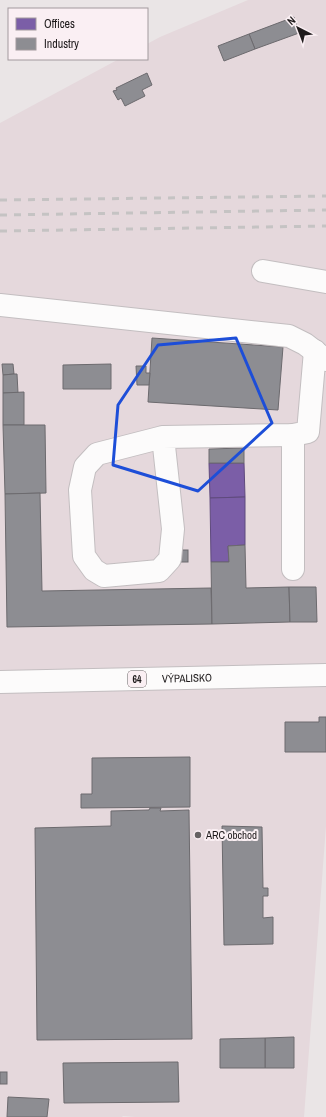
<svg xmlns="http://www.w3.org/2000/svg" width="326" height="1117" font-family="'Archivo Narrow',sans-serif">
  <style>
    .built { fill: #e5d8dc }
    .offices { fill: #7b5ea7; stroke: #5f4a7d }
    .industry { fill: #8d8d92; stroke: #6c6a6e }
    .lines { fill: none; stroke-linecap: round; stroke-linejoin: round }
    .minor-casing { stroke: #c3bec0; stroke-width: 24 }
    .major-casing { stroke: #c3bec0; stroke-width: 24 }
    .minor { stroke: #fcfbfb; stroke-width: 22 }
    .major { stroke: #fcfbfb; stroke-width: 22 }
    .rail { stroke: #c5c3c3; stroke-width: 3; stroke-dasharray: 7 7; stroke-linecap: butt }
    .marked { fill: none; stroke: #1d4ed8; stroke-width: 3; stroke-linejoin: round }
    .poi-dot { fill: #656162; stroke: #faeff3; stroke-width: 1.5 }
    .labels { text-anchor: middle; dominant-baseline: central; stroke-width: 4; stroke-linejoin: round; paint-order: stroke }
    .shield { fill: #faeff3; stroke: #605a5c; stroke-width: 1 }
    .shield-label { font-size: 10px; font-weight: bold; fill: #1e1a1b }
    .street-label { font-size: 11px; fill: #1e1a1b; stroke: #faeff3 }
    .poi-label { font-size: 11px; fill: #1e1a1b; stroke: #faeff3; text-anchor: start }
  </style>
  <rect width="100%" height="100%" fill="#eae5e6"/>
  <!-- built -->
  <polygon class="built" points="248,0 326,0 326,826 304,1117 135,1117 123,1116 122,1117 0,1117 0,123 119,59 147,59 147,44 160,37"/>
  <!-- offices -->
  <g class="offices">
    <polygon points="209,463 244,463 245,497 210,498"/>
    <polygon points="245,497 245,545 228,546 229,562 211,562 210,498"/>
  </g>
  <!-- industry -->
  <g class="industry">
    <polygon points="294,17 299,33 255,49 249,34"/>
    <polygon points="249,34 255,49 224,61 218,46"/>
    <polygon points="147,73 152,85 142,90 145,96 125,106 121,98 118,100 113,91 117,90 116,88"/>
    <polygon points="152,338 283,347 278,410 148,402"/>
    <polygon points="2,364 13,364 14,374 3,375"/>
    <polygon points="111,364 111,389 63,389 63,365"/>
    <polygon points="136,366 146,366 146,373 150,373 149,385 137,385"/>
    <polygon points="14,374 17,374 18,393 3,393 3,375"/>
    <polygon points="24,392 24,425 3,425 3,393"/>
    <polygon points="3,425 45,425 46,493 5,494"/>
    <polygon points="244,448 244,463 209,463 209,449"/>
    <polygon points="40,493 42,591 211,588 212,624 7,627 5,494"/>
    <polygon points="245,545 246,588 289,587 290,622 212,624 211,562 229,562 228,546"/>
    <rect x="177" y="550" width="11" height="12"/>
    <polygon points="289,587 316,587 317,622 290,622"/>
    <polygon points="319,717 326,717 326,752 285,752 285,722 319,722"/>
    <polygon points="190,757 190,807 81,808 81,794 92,794 92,758"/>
    <polygon points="150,808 161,808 160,811 189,810 192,1039 37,1040 35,828 111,826 111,811 149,810"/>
    <polygon points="222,826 262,827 263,888 268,888 268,896 263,896 263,918 273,917 273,944 224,945"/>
    <polygon points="294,1037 294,1068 265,1068 265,1038"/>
    <polygon points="265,1038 265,1068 220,1068 220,1039"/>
    <polygon points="178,1062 179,1102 64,1103 63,1063"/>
    <rect x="0" y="1072" width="7" height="12"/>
    <polygon points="8,1097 49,1099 47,1117 7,1117"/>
  </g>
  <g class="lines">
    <!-- minor casing -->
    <g class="minor-casing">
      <g id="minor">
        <polyline points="263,271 326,282"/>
        <polyline points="0,305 289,336 305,344 326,360"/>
        <polyline points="293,435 293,569"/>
        <polyline points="163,437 173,529 170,559 159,571 104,576 94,570 84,556 80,490 85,467 97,454 163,437 293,435 308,432 315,351"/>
      </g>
    </g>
    <!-- major casing -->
    <g class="major-casing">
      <g id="major">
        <path id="s1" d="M0 682 326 675"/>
      </g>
    </g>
    <!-- minor -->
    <use href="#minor" class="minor"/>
    <!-- major -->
    <use href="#major" class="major"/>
    <!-- rail -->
    <g class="rail">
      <polyline points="0,200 326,196"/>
      <polyline points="0,215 326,210"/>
      <polyline points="0,231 326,226"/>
    </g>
  </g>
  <!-- marked area -->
  <path class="marked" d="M236 338 272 423 198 491 113 465 118 405 158 345Z"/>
  <!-- markers -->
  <circle class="poi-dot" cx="198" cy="835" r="4"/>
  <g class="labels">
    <!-- shield labels -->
    <rect class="shield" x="128" y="671" width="18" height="16" rx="3"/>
    <g class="shield-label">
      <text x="137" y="679">64</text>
    </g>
    <!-- street labels -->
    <g class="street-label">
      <text stroke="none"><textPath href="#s1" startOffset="187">VÝPALISKO</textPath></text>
    </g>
    <!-- poi labels -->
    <g class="poi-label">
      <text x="206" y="835">ARC obchod</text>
    </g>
  </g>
  <!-- legend -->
  <rect x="8" y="8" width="140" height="52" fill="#faeff3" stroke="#a29a9d"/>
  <rect x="16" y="18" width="20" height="12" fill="#7b5ea7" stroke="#a29a9d"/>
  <text x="44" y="28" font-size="12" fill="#1e1a1b">Offices</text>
  <rect x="16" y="38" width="20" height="12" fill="#8d8d92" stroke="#a29a9d"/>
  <text x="44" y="48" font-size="12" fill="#1e1a1b">Industry</text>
  <!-- north arrow -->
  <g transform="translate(298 28) rotate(318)" stroke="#faeff3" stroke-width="3" paint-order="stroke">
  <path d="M0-3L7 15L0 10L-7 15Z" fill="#1e1a1b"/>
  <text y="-6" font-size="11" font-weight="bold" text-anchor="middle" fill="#1e1a1b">N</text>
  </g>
</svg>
